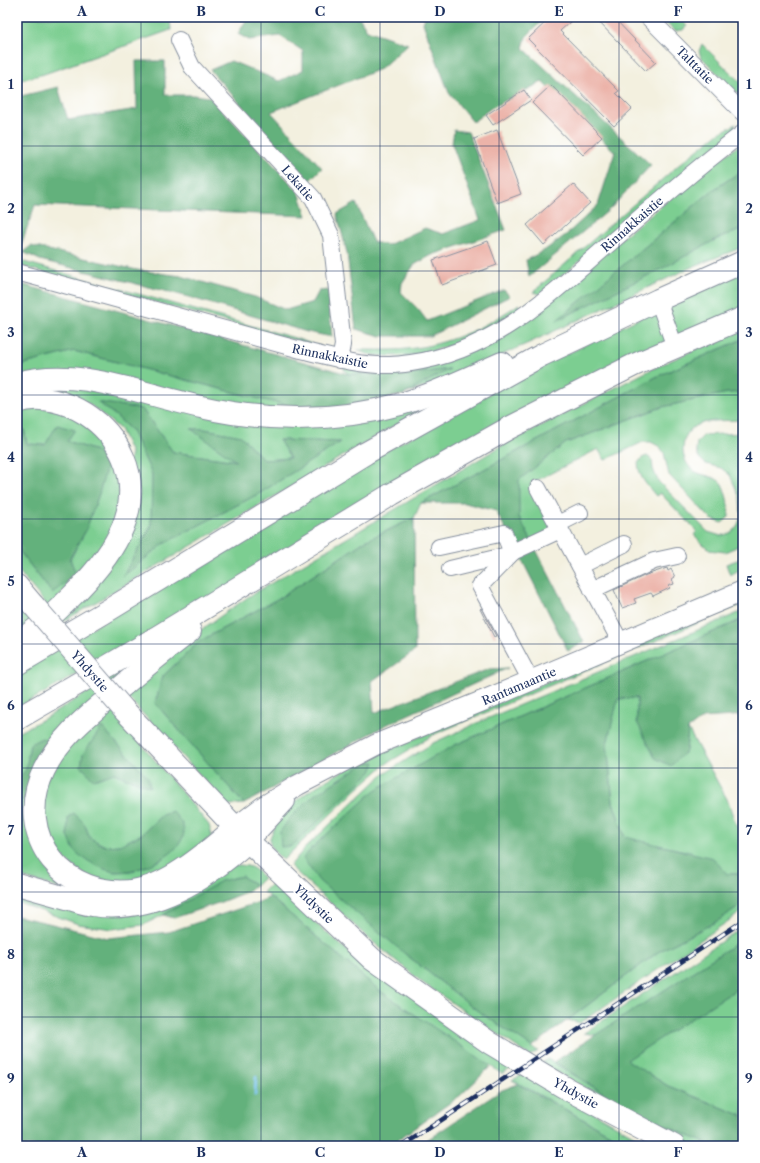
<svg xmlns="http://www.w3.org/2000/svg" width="760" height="1163" font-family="'Libre Caslon Text',serif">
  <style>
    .green { fill: #7bce91; stroke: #4b7e78; fill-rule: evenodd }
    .forest { fill: #64b17b; stroke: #40706c }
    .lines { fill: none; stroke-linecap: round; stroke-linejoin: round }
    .stream { stroke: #71c0ec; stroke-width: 3 }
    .building { fill: #ecb3a9 }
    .minor-casing { stroke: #87909e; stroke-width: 18 }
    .major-casing { stroke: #87909e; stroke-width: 22 }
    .highway-casing { stroke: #87909e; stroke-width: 24 }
    .minor { stroke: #fff; stroke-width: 16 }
    .major { stroke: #fff; stroke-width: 20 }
    .highway { stroke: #fff; stroke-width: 22 }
    .rail-casing { stroke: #1b2f5e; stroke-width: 4.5 }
    .rail { stroke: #fff; stroke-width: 3; stroke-dasharray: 9; stroke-linecap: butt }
    .highway-bridge-casing { stroke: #87909e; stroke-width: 24; stroke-linecap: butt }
    .highway-bridge { stroke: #fff; stroke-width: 22 }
    .grid { fill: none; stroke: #1b2f5e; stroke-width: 1; stroke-opacity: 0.55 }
    .labels { text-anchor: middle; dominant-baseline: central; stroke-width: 3; stroke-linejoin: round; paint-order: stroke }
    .street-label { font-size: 12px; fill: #1b2f5e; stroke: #fff }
    .neatline { fill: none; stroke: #1b2f5e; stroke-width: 1.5 }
    .grid-label { font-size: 13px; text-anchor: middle; font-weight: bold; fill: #1b2f5e }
  </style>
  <rect width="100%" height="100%" fill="#fff"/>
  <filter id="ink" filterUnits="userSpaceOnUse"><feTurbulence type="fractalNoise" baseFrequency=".025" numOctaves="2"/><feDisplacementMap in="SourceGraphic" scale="8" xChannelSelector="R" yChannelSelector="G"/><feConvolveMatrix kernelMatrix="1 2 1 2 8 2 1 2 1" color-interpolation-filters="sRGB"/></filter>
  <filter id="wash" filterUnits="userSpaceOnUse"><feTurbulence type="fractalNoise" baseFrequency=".012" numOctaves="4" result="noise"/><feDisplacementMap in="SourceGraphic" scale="16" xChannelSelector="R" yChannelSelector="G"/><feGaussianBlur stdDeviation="0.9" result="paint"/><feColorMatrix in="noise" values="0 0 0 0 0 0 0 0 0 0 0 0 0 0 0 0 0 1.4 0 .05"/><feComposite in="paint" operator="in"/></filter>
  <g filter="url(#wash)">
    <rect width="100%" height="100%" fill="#f3f0df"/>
    <!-- green -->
    <g class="green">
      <polygon points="17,17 170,17 171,30 44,74 17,81"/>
      <polygon points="660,17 678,17 687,26 683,30 675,31"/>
      <polygon points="702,44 743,85 743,99 701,57 699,51"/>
      <polygon points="736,124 733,132 540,294 533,292 681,163 719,133"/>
      <polygon points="743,142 743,170 713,190 558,320 717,239 743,229 743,247 694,266 531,342 461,373 403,395 449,369 404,375 348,374 343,368 494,342 699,175"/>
      <polygon points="17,260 295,338 327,349 17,265"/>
      <polygon points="743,272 743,309 664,342 17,708 17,673 379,455 506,384 668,304"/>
      <path d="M519 304V309C479 335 441 355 393 356 380 356 368 356 357 350 376 350 396 351 415 348 453 343 488 325 519 304Z"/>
      <polygon points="743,328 743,339 656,377 421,503 414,518 365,541 281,597 200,641 163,676 155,703 244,804 227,805 123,692 175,648 248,597 503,445 650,370"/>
      <polygon points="74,351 260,399 316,412 255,408 17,376 17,366"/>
      <path d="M65 384 240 422 434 402 32 640 105 572 131 453 120 429 89 404 39 386ZM99 403 142 409 173 452 237 461 192 429H204L241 436 264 460 291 458 279 440 340 442 260 493 165 543 123 576 151 526 152 474 132 431 115 415Z"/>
      <path d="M743 392V420C718 422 684 415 683 450 683 458 688 467 694 471 702 476 717 476 722 484 727 494 729 507 729 517L722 523 711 519 669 475 664 453 660 447 651 442H643L605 460 598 449 530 484 553 530 531 540 519 517 518 480 566 443 662 407 727 393Z"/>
      <polygon points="36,407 68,411 89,422 118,460 120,515 106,544 49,608 17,569 17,548 52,593 85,532 99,494 96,451 67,441 74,430 45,445 27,444 24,429 17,432 17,411"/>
      <path d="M743 433V544L725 552 709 550 694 535 697 531 660 493 656 496C647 485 639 478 638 463L642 458 647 456 652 460 653 469 658 481 708 532 721 536 730 533 737 527 741 517 740 498 730 475 721 468 706 464 699 458 696 450 697 442 704 435Z"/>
      <polygon points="743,558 743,568 730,575 726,564"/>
      <path d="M743 597V604L435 734 386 764 356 790 283 860C279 856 271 850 270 843 269 839 271 835 273 831 286 799 327 780 356 764Z"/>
      <polygon points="17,605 33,624 17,635 17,627 24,623 17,616"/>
      <polygon points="743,611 743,619 455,745 404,953 478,1011 538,1051 530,1056 423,983 367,937 290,866 304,849 381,776 433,743 477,723"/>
      <polygon points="146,656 70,725 30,827 101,900 17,876 17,831 19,832 19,801 25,799 38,755 48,742 30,744 26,770 17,779 17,733 49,716"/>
      <polygon points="637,698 637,722 686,751 688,729 727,799 738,830 743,836 743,874 727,874 691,852 647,843 625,837 613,802 607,744 617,699"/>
      <path d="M108 704 209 825 212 836 199 853 125 887 96 883 50 849 42 821 43 785 66 747ZM114 773 148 777 150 787ZM74 813 84 823 90 838 105 846 120 845 142 834 162 815 161 860 132 871 112 872 68 817Z"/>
      <path d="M235 865C250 865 254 867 264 878L256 886 242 876 143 925 112 929 78 924 17 902V891L37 896Z"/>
      <polygon points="271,884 349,952 513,1067 502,1074 380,991 270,897 263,892"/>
      <polygon points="743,903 743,911 580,1023 568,1020 658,952 719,920"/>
      <polygon points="743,927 743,939 596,1035 584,1033"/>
      <polygon points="743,985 743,1116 668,1086 626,1060"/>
      <polygon points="548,1059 632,1111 712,1146 695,1146 625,1112 542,1063"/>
      <polygon points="524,1074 653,1146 632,1146 512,1080"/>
    </g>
    <!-- forest -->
    <g class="forest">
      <polygon points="248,17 359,17 367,30 408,44 380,69 271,112 322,168 309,181 210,70 231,61 279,81 303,70 303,51 280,36 249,40 238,34"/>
      <polygon points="425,17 546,17 526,37 523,48 651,165 609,210 529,277 526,260 545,250 567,234 598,205 615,152 542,82 491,108 473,122 449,93 423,23"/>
      <polygon points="136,61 165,61 165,95 193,95 210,97 299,192 307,216 35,205 19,251 17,251 17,97 58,87 68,120 137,109"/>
      <polygon points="454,130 468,132 506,230 432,255 414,265 402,283 401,292 418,309 427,321 504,290 510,296 430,336 381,336 356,329 347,253 337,214 356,203 373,242 388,245 425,228 443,234 480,220 452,144"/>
      <polygon points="743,170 743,229 717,239 665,267 556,321 713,190"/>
      <polygon points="31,246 137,270 181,276 255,297 286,310 313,302 319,291 328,290 332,337 307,332 185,296 40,260 23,252"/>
      <polygon points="17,283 348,374 404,375 450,369 403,395 316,412 260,399 74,351 17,366"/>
      <polygon points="743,339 743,392 727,393 662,407 566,443 519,480 519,517 584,642 568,651 525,566 496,511 465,503 421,503 656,377"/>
      <polygon points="98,402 142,409 173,452 236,461 191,429 204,429 241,436 264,460 290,458 279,440 341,442 260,493 165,543 122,577 151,527 152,474 132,431 115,415"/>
      <polygon points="57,425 75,430 67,441 96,451 107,466 99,494 85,532 70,558 76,575 52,593 17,548 17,432 24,429 27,444 45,445"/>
      <polygon points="414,518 415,651 372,681 374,713 489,669 508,668 386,725 244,804 155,703 163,676 200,641 281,597 365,541"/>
      <polygon points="743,619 743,714 733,716 703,718 688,729 686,751 671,766 655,758 637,722 637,698 618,699 607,744 613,802 625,837 713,858 727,874 743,874 743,903 719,920 658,952 532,1047 478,1011 404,953 319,881 303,858 314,846 375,790 455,745"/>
      <polygon points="102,727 148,777 150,787 114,773 94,780 81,766 83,754"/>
      <polygon points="42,738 48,741 38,755 25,799 19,801 19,832 17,831 17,779 26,770 30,744"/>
      <polygon points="367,762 375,762 371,772 292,846 281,847 280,832 290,818 314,795"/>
      <path d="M172 811C177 817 184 823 184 832 182 857 132 876 111 871 103 870 79 857 74 850 72 846 70 840 68 836 67 830 68 823 68 817L74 813 84 823 90 838 105 846 120 845 142 834 162 815Z"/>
      <polygon points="242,876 256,886 241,894 221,902 174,918 163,915 221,881"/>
      <polygon points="270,897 380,991 491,1066 461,1095 389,1146 17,1146 17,916 48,923 108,938 169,932 259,902"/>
      <polygon points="743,939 743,985 627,1060 668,1086 743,1116 743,1146 712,1146 632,1111 554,1062"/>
      <polygon points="518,1084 632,1146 418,1146 502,1090"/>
    </g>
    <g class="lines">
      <!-- stream -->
      <polyline class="stream" points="255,1095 256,1077"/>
    </g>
    <g id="blocks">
      <!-- building -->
      <g class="building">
        <polygon points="551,17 566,17 570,22 560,31 619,91 616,93 632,109 614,126 528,39"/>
        <polygon points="594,17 613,17 656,62 646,71"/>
        <polygon points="551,85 602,137 583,155 532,103"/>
        <polygon points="524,90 531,100 493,125 486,115"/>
        <polygon points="497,130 521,194 497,203 474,139"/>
        <polygon points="573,184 590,203 544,245 527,225"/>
        <polygon points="488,241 497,265 442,285 433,260"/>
        <polygon points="667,568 668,571 671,569 675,577 672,579 674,584 668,586 670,588 653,596 651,593 634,599 636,603 622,608 614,590 646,575"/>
        <polygon points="481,608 496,636 494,637 480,609"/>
      </g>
    </g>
  </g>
  <g filter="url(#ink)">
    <use href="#blocks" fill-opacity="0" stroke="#87909e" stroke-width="1"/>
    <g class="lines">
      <!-- minor casing -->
      <g class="minor-casing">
        <g id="minor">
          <polyline points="648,17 743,113"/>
          <polyline points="179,40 192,67 313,198 331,235 343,345 340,360"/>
          <path d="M17 272 301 350C330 357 360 366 390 365 397 365 404 364 411 363 494 351 548 297 608 245 652 207 696 168 743 133"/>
          <polyline points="658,300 675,347"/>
          <polyline points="538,488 621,643"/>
          <polyline points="558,524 580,513"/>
          <polyline points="439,547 504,533 512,553 480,586 531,681"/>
          <polyline points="580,566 624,544"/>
          <polyline points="450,569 504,556 560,530"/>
          <polyline points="592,590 654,561 677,556"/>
        </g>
      </g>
      <!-- major casing -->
      <g class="major-casing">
        <g id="major">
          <polyline points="235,828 264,806 298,785 375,745 485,700 743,591"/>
          <polyline points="248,841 285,801"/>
        </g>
      </g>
      <!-- highway casing -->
      <g class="highway-casing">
        <g id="highway">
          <path d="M17 383C78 366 141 394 201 407 267 422 336 422 401 404 436 394 470 377 502 363"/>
          <path d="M17 402C40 394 67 402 86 414 103 425 115 439 123 457 147 512 107 562 70 598 54 614 36 630 17 643"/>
          <polyline points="17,586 34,606"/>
          <path d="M190 631C163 652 136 674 111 696 85 718 59 739 44 770 12 836 65 902 137 890 171 884 210 850 235 828"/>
          <polyline points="17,664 112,608 366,453 542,355 658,300 743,262"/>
          <polyline points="125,711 248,841 372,959 490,1043 569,1090 674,1146"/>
          <polyline points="17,719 139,648 392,494 509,428 634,365 743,318"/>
          <path d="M17 884C35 889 52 894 70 899 77 901 85 904 93 905 153 914 206 879 248 841"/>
        </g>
      </g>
      <!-- minor -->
      <use href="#minor" class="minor"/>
      <!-- major -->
      <use href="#major" class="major"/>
      <!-- highway -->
      <use href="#highway" class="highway"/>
      <!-- rail casing -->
      <g class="rail-casing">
        <polyline id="rail" points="402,1146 743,921"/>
      </g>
      <!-- rail -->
      <use href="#rail" class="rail"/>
      <!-- highway-bridge casing -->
      <g class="highway-bridge-casing">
        <polyline id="highway-bridge" points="34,606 125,711"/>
      </g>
      <!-- highway-bridge -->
      <use href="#highway-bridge" class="highway-bridge"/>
    </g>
  </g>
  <!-- grid -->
  <path class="grid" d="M141 17V1146M261 17V1146M380 17V1146M499 17V1146M619 17V1146M17 146H743M17 271H743M17 395H743M17 519H743M17 644H743M17 768H743M17 892H743M17 1017H743"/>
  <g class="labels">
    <!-- street labels -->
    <g class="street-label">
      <text transform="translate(695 65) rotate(45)">Talttatie</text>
      <text transform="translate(298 183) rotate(49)">Lekatie</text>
      <text transform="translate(632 224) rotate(-41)">Rinnakkaistie</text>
      <text transform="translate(330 356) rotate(12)">Rinnakkaistie</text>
      <text transform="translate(90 671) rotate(49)">Yhdystie</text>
      <text transform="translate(519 686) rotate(-23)">Rantamaantie</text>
      <text transform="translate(314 904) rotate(44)">Yhdystie</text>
      <text transform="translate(576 1093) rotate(29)">Yhdystie</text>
    </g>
  </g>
  <!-- margin -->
  <rect width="760" height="1163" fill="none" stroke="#fff" stroke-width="44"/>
  <rect x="22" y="22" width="716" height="1119" class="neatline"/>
  <g class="grid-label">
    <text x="82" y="16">A</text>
    <text x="201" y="16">B</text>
    <text x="320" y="16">C</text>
    <text x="440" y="16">D</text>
    <text x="559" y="16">E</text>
    <text x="678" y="16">F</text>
    <text x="11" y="89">1</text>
    <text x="749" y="89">1</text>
    <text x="11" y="213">2</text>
    <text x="749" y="213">2</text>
    <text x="11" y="337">3</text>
    <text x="749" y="337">3</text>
    <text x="11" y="462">4</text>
    <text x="749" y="462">4</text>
    <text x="11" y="586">5</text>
    <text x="749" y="586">5</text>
    <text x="11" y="710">6</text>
    <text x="749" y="710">6</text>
    <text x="11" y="835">7</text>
    <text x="749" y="835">7</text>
    <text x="11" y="959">8</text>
    <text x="749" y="959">8</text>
    <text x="11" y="1083">9</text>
    <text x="749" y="1083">9</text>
    <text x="82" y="1157">A</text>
    <text x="201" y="1157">B</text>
    <text x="320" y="1157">C</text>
    <text x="440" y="1157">D</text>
    <text x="559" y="1157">E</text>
    <text x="678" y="1157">F</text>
  </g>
</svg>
